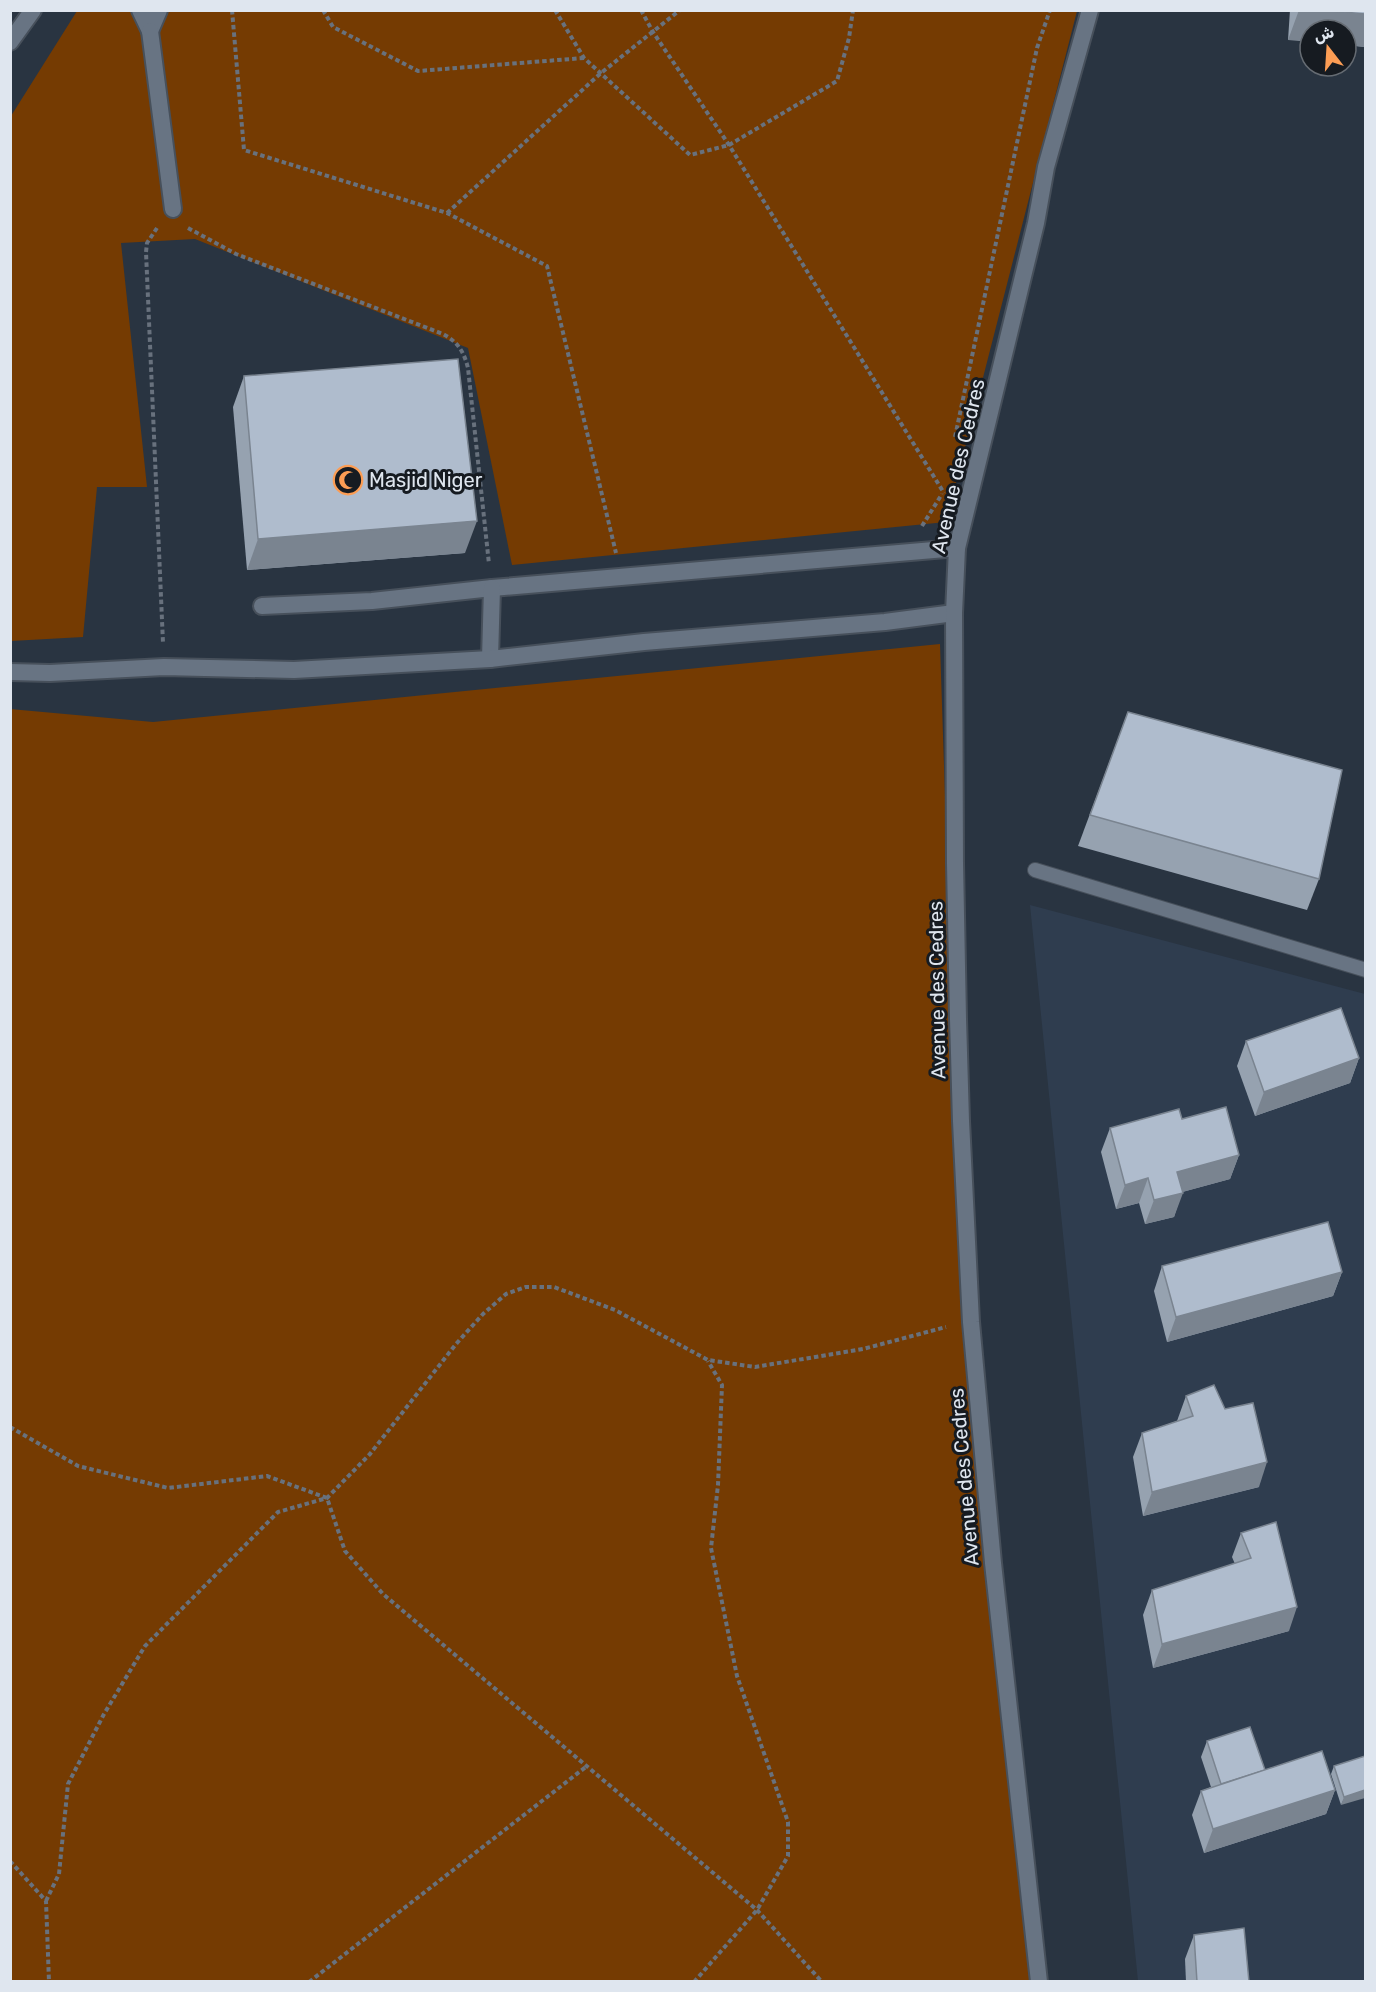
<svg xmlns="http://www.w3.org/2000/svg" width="1376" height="1992" font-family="Rubik,'Noto Sans Arabic',sans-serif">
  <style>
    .built { fill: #2f3d4f }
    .green { fill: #753b02 }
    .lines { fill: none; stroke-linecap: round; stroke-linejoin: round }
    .service-casing { stroke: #47505b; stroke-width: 16 }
    .minor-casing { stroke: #47505b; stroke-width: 20 }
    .tertiary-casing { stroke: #47505b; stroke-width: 20 }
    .path { stroke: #68717d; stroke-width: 4; stroke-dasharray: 4.5 3; stroke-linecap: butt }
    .service { stroke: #687483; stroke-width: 14 }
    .minor { stroke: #687483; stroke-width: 16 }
    .tertiary { stroke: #687483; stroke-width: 16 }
    .wall { fill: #96a2b0 }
    .shaded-wall { fill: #7a8490 }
    .building { fill: #afbccd; stroke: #7a8490; stroke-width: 1.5 }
    .labels { text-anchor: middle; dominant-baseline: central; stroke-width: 6; stroke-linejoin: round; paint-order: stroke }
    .street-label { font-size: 20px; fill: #dfe6ef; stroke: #161b21 }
    .poi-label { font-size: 20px; fill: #dfe6ef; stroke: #161b21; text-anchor: start }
  </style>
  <rect width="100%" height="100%" fill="#293441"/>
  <!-- built -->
  <polygon class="built" points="1030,905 1365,994 1365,1981 1138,1981"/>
  <!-- green -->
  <g class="green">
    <polygon points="77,11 1077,11 946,522 512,565 468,348 195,239 121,243 147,487 97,487 83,637 11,641 11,116"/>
    <polygon points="940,644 962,1313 1035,1981 11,1981 10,709 153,722"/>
  </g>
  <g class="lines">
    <!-- service casing -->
    <g class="service-casing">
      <polyline id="service" points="1035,870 1366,970"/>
    </g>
    <!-- minor casing -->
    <g class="minor-casing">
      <g id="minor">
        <polyline points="140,10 150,31 159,10"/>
        <polyline points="150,31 173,209"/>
        <polyline points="262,606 372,601 492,588 957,548"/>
        <polyline points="490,659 492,588"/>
        <polyline points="10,672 50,673 164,667 294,670 490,659 644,642 885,622 954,613"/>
      </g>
    </g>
    <!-- tertiary casing -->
    <g class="tertiary-casing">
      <g id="tertiary">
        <polyline points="10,42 33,10"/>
        <polyline points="1039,1982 993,1563 971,1322 961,1121 958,1019 955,863 954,613 957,548 1036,223 1046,167 1090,10"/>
      </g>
    </g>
    <!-- path -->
    <g class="path">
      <polyline points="232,10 244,150 447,213 547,266 616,553"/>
      <polyline points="323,10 333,27 418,71 584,58"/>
      <polyline points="555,10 584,58 690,155 729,145 837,81 849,38 853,10"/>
      <polyline points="641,10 653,32 729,145 944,493"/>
      <polyline points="447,213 601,73 680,10"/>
      <polyline points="157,228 147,243 146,252 163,643"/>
      <path d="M188 228 236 254 443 334C458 342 464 352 468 368L489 564"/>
      <polyline points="955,437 1037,48 1050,10"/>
      <polyline points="922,526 942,494"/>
      <polyline points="10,1427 78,1466 168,1488 267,1476 327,1498 345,1551 383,1594 757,1910 822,1982"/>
      <polyline points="10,1861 46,1901 49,1982"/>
      <polyline points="46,1901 59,1874 68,1784 104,1714 145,1646 278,1512 327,1498 370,1454 456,1344 483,1314 506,1294 526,1287 554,1287 615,1310 708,1360 755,1367 863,1349 946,1327"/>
      <polyline points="309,1982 587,1766"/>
      <polyline points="694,1982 757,1910 788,1856 788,1822 737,1676 711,1548 718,1485 722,1385 708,1361"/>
    </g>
    <!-- service -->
    <use href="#service" class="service"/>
    <!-- minor -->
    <use href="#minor" class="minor"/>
    <!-- tertiary -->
    <use href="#tertiary" class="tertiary"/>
  </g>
  <!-- wall -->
  <g class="wall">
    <polygon points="1290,10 1365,10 1365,47 1346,45 1346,30 1288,40"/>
    <polygon points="244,376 465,553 247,570 233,407"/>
    <polygon points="1128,712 1319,879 1307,910 1078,846"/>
    <polygon points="1246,1041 1359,1058 1350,1083 1255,1116 1237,1066"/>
    <polygon points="1182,1119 1239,1155 1230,1179 1182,1192 1174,1217 1145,1224 1139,1203 1116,1209 1101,1152 1110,1128"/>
    <polygon points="1162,1266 1342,1272 1333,1296 1167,1342 1154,1291"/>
    <polygon points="1186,1396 1259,1487 1143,1516 1133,1457 1142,1433 1177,1421"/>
    <polygon points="1241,1533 1289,1631 1153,1668 1143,1615 1152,1590 1235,1564 1232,1557"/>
    <polygon points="1207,1741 1265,1770 1335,1790 1326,1814 1204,1853 1192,1815 1201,1791 1211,1787 1201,1757"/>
    <polygon points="1365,1756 1341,1805 1331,1774 1334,1766"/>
    <polygon points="1194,1935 1249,1982 1186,1982 1185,1959"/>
  </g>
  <!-- shaded-wall -->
  <g class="shaded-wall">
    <polygon points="1299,10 1322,10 1365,14 1365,47 1346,45 1346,30 1310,30 1310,42 1288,40"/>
    <polygon points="477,521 465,553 247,570 258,539"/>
    <polygon points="1359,1058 1350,1083 1255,1116 1264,1092"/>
    <polygon points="1239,1155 1230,1179 1168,1196 1177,1172"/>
    <polygon points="1148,1178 1139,1203 1116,1209 1125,1185"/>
    <polygon points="1183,1193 1174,1217 1145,1224 1154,1200"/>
    <polygon points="1342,1272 1333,1296 1167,1342 1176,1317"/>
    <polygon points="1267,1462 1259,1487 1143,1516 1152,1492"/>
    <polygon points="1297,1607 1289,1631 1153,1668 1162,1644"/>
    <polygon points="1335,1790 1326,1814 1204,1853 1213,1829"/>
    <polygon points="1365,1790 1365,1798 1341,1805 1344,1797"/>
  </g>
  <!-- building -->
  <g class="building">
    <polygon points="1322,10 1365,10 1365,14"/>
    <polygon points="458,359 477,521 258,539 244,376"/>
    <polygon points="1128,712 1342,770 1319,879 1090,815"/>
    <polygon points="1341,1008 1359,1058 1264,1092 1246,1041"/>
    <polygon points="1226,1107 1239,1155 1177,1172 1183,1193 1154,1200 1148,1178 1125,1185 1110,1128 1179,1109 1182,1119"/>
    <polygon points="1328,1222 1342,1272 1176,1317 1162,1266"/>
    <polygon points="1214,1385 1225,1409 1253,1403 1267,1462 1152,1492 1142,1433 1193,1416 1186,1396"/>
    <polygon points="1276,1522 1297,1607 1162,1644 1152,1590 1251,1558 1241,1533"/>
    <polygon points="1250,1727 1265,1770 1221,1784 1207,1741"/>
    <polygon points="1322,1751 1335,1790 1213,1829 1201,1791"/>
    <polygon points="1365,1756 1365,1790 1344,1797 1334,1766"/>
    <polygon points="1244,1928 1249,1982 1197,1982 1194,1935"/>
  </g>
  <!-- icons -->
  <defs>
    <g id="mosque-ring" transform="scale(1.5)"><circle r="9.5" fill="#161b21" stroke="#fc9d54" stroke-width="1.5"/><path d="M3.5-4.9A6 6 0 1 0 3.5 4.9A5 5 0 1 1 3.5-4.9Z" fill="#fc9d54"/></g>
  </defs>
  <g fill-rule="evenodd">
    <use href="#mosque-ring" x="348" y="480"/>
  </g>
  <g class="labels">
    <!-- street labels -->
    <g class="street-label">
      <text transform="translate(958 466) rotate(-77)">Avenue des Cedres</text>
      <text transform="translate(937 990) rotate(-91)">Avenue des Cedres</text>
      <text transform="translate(964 1477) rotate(-95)">Avenue des Cedres</text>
    </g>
    <!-- poi labels -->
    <g class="poi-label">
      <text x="369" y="480">Masjid Niger</text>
    </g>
  </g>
  <!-- border -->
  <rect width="1376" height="1992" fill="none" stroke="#dfe6ef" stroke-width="24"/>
  <!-- north arrow -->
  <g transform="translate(1328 48) rotate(343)"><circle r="28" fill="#161b21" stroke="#666c73" stroke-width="1.5"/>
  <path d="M0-4.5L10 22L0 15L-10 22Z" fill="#fc9d54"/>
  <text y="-9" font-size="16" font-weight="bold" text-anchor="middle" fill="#dfe6ef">ش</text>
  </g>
</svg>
